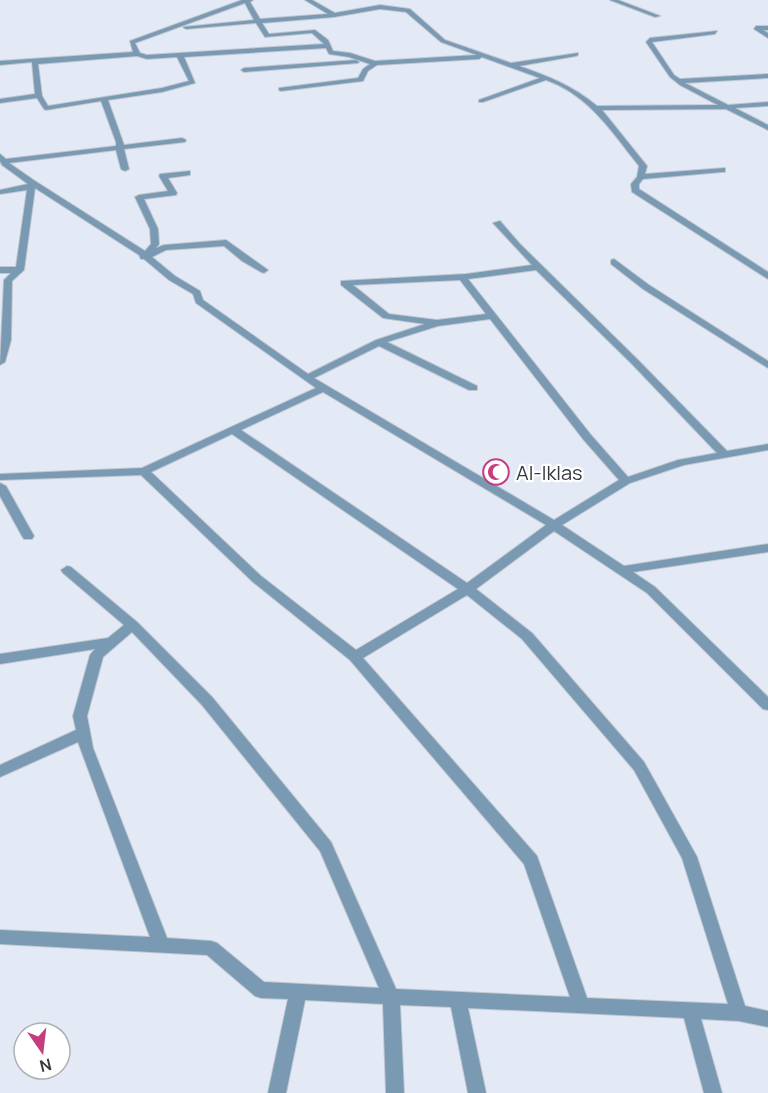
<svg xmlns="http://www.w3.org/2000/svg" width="768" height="1093" font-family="Manrope,sans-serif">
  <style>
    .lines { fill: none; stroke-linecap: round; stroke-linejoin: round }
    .street-casing { stroke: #c1c7d0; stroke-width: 2 }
    .street { fill: #799ab2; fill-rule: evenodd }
    .labels { text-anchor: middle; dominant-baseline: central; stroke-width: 4.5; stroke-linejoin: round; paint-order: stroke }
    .poi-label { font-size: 20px; fill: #36393d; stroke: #fff; text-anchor: start }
  </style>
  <rect width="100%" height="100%" fill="#e4eaf5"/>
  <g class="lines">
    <!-- street casing -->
    <g class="street-casing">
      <g id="street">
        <path d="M242 0H253L250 2 260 19 328 14 305 0H312L335 13 380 5 410 9 445 40 511 63 578 53V55L576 56 519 66C548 76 573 86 597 106L718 105 680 85 670 77 646 42 650 38 717 31 715 34 652 42 674 75 680 79 768 74V78L685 83 728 105 768 102V106L735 108 768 125V130L726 109 602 110 647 166 645 174 725 168V172H722L643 179 639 184V189L768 272V279L632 192 631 184 637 177 639 166C612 132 589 95 546 80L483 102H479V100L540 78 482 57 479 59 377 65 368 71 363 81 281 91 279 90V88L358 78 363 69 370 64 349 57 329 54 326 48 184 57 195 83 162 92 108 100 124 145 182 138 186 140 185 142 124 149 129 169 125 171 121 169 116 150 9 163 35 181 145 251 151 244 150 229 135 197 139 195 168 191 159 176 160 174 190 171V175L168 178 177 193 176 195 144 199 158 229 159 244 156 248 164 245 226 240 268 270 264 273 261 272 242 261 224 246 166 250 152 257 175 276 200 291 203 300 308 374 376 340 425 324 383 318 341 285V281L466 274 532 265 493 223 500 221 520 244 638 360 727 451 768 444V450L684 465 630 483 562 525 624 566 768 544V552L633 572 655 587 768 697V710L763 709 647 593 554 531 476 589 532 633 644 762 697 857 745 1006 768 1011V1027L739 1021 701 1019 722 1093H704L684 1018 468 1008 486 1093H468L451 1007 400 1005 404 1093H386L383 1004 305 1000 286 1093H268L288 999 261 998 255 996 207 955 0 944V930L150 937 78 742 0 777V765L76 730 73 716 90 655 95 649 0 664V654L108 638 124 625 63 573 61 570 67 566 71 567 137 622 212 697 331 842 396 989 570 997 524 864 350 660 253 582 141 475 0 480V474L142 468 316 388 196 303 193 294 169 280 144 259H141L139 255 35 188 24 270 12 281 11 340 5 362 0 365 4 280 11 273H0V267H16L27 190 0 194V190L28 184 2 165 0 161V154L6 159 116 146V142L101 101 46 110 44 109 37 98 0 103V99L35 94 32 62 0 65V61L133 52 130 41ZM245 3 254 20 183 27 186 29 256 23 265 37 312 33 324 44 147 55 140 53 135 43ZM380 9 406 12 441 42 477 55 375 61 350 53 333 51 328 40 315 30 269 34 262 23 334 17ZM137 56 147 59 177 57 189 81 162 88 48 106 42 96 38 64ZM536 270 632 364 717 453 678 460 628 477 591 435 468 279ZM460 280 486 314 437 320 389 314 353 285ZM490 319 583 439 619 480 554 520 314 378 379 346 469 390H477V386L387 342 438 326ZM323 392 546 525 467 583 241 430ZM232 434 458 589 356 650 261 576 151 472ZM467 595 522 639 634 770 682 858 728 1004 587 998 537 856 363 658ZM132 632 202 705 320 851 379 988 264 982 217 943 211 941 167 938 93 748 87 716 103 657Z"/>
        <polygon points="610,0 618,0 660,16 655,17"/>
        <polygon points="756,26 768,26 768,30 763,30 768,33 768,38 754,29"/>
        <polygon points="356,60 359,62 358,63 244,72 241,70 244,68"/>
        <polygon points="614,259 649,285 768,361 768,368 643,289 611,264 611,260"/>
        <polygon points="0,483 6,486 34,536 32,539 24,539 22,536 0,496"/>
      </g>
    </g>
    <!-- street -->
    <use href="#street" class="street"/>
  </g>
  <!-- icons -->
  <defs>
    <g id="mosque-ring" transform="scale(1.35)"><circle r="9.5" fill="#fff" stroke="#c43e7e" stroke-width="1.5"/><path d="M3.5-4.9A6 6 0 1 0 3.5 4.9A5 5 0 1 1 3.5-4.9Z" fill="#c43e7e"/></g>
  </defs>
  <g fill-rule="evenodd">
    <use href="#mosque-ring" x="496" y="472"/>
  </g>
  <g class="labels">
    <!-- poi labels -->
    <g class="poi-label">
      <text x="516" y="472">Al-Iklas</text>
    </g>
  </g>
  <!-- north arrow -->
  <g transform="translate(42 1051) rotate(166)"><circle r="28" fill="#ffffff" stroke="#afb0b1" stroke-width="1.5"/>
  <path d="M0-4.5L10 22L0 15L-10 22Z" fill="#c43e7e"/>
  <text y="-9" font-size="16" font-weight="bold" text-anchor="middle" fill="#36393d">N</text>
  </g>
</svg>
